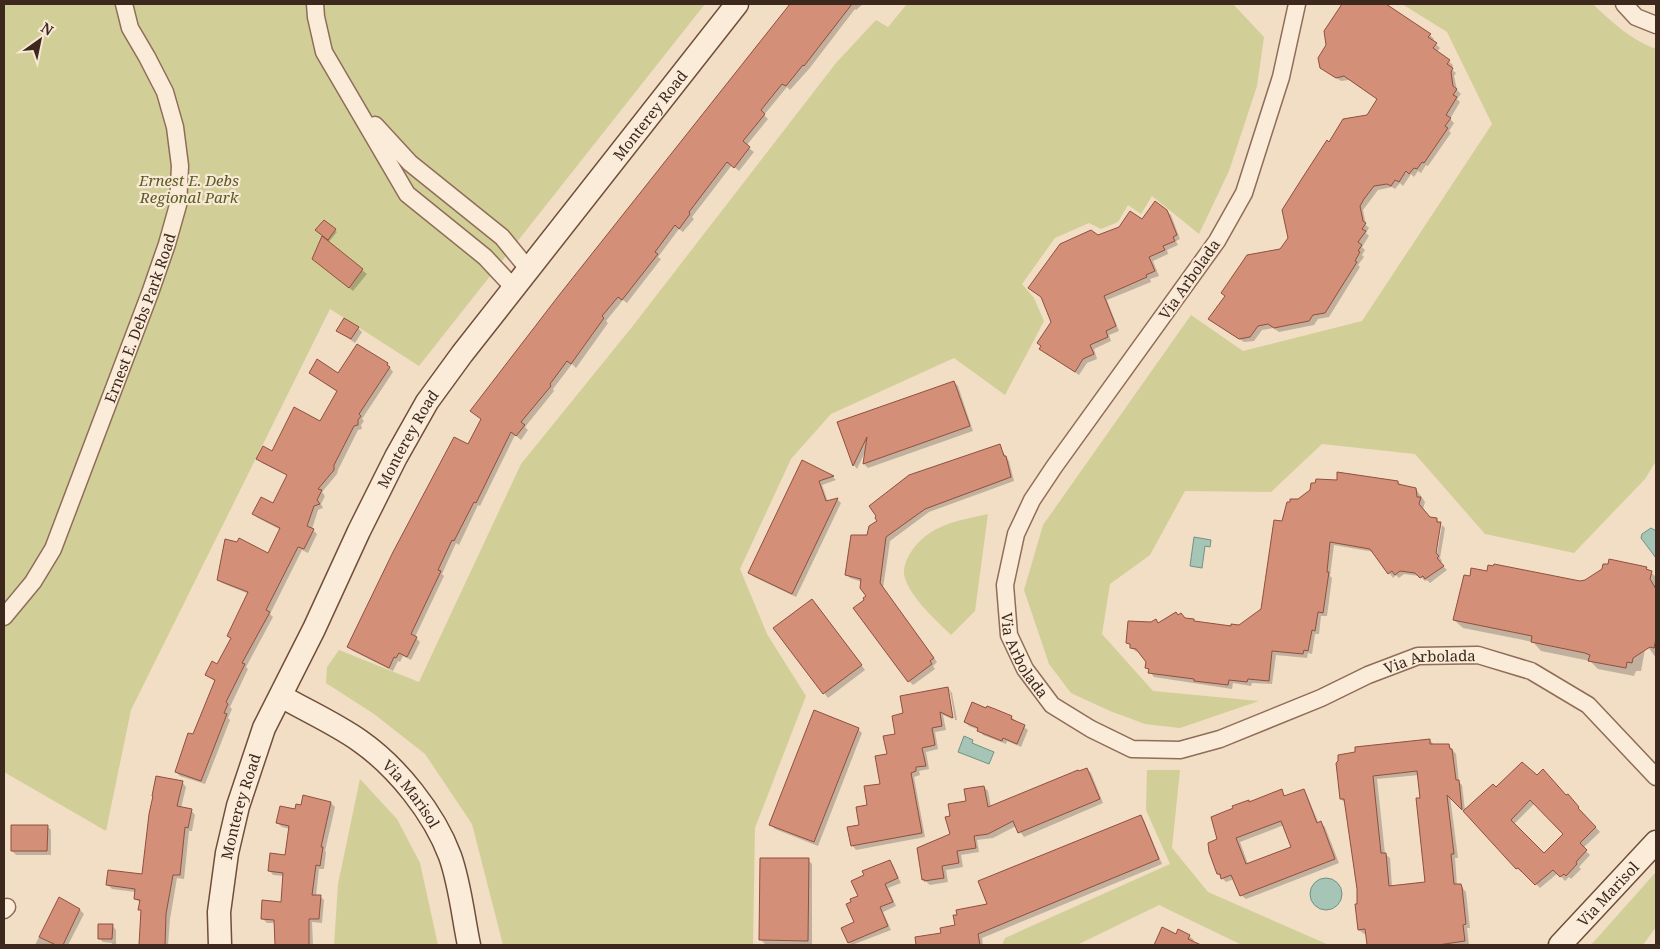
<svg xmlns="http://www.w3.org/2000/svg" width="1660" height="949" font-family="'Noto Serif',serif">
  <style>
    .green { fill: #d1cf97 }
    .water { fill: #a7c5b7; stroke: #6c9484 }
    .shadow { fill: #0003; fill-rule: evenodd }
    .building { fill: #d38f78; stroke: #90503d; fill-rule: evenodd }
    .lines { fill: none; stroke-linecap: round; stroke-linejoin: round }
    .street-casing { stroke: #8f6d59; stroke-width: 19 }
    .secondary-casing { stroke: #704e3c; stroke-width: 25 }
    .street { stroke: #fbecd9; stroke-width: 16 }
    .secondary { stroke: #fbecd9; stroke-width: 22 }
    .labels { text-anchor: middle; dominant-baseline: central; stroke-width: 4.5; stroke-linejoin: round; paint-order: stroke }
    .street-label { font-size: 15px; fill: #3d281e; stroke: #f8e8d5 }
    .park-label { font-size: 15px; font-style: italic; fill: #575c23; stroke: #f8e8d5 }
  </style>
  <rect width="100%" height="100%" fill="#f2ddc5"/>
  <!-- green -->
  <g class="green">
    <polygon points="4,4 705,4 419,366 330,309 131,710 106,831 4,772"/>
    <polygon points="907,4 1233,4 1264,37 1257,86 1229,171 1199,234 1152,196 1141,214 1128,205 1118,222 1101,229 1089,223 1055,238 1022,284 1034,298 1044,321 1005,395 954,358 831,414 791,459 740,569 767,634 806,696 755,828 753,945 503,945 472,824 425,754 374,714 326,683 327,667 339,650 419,682 521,464 632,327 836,63 876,20 888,27"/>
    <path d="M1402 4H1593C1610 21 1633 41 1656 49V461L1645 479 1574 553 1485 534 1415 454 1322 444 1271 492 1185 491 1150 555 1110 584 1102 634 1153 691 1259 701 1180 728 1145 724 1110 711 1071 693 1049 664 1024 590 1043 525 1191 315 1243 351 1362 321 1492 124 1447 32Z"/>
    <path d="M988 514 975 611 951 635C936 620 911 598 905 578 902 569 906 560 911 552 930 524 957 521 988 514Z"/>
    <polygon points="1147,770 1180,770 1172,848 1208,892 1329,945 1242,945 1159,905 1077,945 1002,945 1005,938 1170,864 1146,810"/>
    <polygon points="360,779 397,819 420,863 438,945 334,945 338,884"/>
    <polygon points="1656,872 1656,927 1643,945 1591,945"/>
  </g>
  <!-- water -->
  <g class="water">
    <polygon points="1651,528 1656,531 1656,558 1641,538 1642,534"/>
    <polygon points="1194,537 1211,540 1210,547 1205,546 1202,568 1190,566"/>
    <polygon points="964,736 973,740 972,743 994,752 989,764 958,752"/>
    <circle cx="1326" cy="894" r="16"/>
  </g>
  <!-- shadow -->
  <g class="shadow">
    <polygon points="792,4 863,4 856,10 855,9 809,69 790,90 787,87 764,115 768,119 746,146 754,152 739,171 732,165 692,217 694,219 683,232 679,229 658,257 661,259 627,303 623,300 606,321 608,323 576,368 572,364 553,389 554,391 525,427 528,430 521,440 515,435 480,506 478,505 459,545 456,543 442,574 444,576 415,637 420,642 411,660 403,656 400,662 398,661 393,671 353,651 349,647 468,446 482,420 472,411 561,295"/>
    <polygon points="1344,4 1383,4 1430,35 1434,39 1432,41 1440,48 1437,52 1453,65 1451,69 1456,73 1454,76 1457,90 1461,94 1457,99 1460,102 1450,119 1454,123 1449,131 1451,133 1428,166 1426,165 1421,173 1418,171 1414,177 1411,174 1403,186 1400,183 1395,189 1392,187 1378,190 1363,210 1366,225 1369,228 1366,233 1369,236 1362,247 1365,250 1362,255 1364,257 1358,265 1360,267 1329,317 1318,319 1314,325 1279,332 1273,328 1262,330 1254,341 1244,342 1214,323 1281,250 1289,238 1329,143 1368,116 1378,100 1349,80 1341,81 1326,71 1327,45 1325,31"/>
    <polygon points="1166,211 1171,215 1180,239 1176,241 1178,245 1167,250 1168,254 1153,261 1159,276 1150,279 1151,282 1107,300 1119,331 1109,335 1111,341 1094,349 1097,359 1087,363 1079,375 1045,352 1053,322 1098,237 1142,221"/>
    <polygon points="324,222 337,232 328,243 367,274 353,291 313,258 323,236"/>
    <polygon points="358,328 362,332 355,343 338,331"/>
    <polygon points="387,364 393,372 362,419 364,421 361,425 362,429 358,430 338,470 337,474 322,492 325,496 321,504 323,508 318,510 312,529 317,534 308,553 302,550 270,614 273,617 246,667 248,669 230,707 232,709 228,718 230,720 205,784 180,776 176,772 194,736 216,682 206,675 218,666 232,639 249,594 222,583 218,579 269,555 281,530 258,518 254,514 273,505 288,476 262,463 258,459 273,452 321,422 338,392 311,373 338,375"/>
    <polygon points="954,382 958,386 973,431 868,468 864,464 865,452 857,469 854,465 839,423"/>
    <polygon points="999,446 1009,461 1014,481 929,512 890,541 883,588 937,662 933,666 935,669 913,685 909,681 865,600 868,596 862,582 850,578 846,574 868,537"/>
    <polygon points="802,462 833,477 836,480 822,485 828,502 837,499 841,503 796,597 754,577 750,573"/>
    <polygon points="1398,482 1402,486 1416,489 1425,502 1423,509 1430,518 1436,519 1440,523 1434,559 1436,559 1442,525 1445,528 1440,558 1442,561 1440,563 1447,570 1430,583 1427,580 1425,581 1420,576 1404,574 1399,578 1396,575 1393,578 1374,552 1334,545 1330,576 1332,578 1327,616 1321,616 1319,634 1315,634 1312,654 1308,653 1307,658 1276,655 1272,684 1252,683 1251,686 1233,683 1232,689 1154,677 1147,668 1147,662 1140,653 1135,651 1127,642 1159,624 1179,616 1193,620 1195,622 1232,627 1240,627 1263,609 1283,522 1298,501"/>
    <polygon points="1646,568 1656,577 1656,658 1646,644 1641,671 1636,671 1634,676 1598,669 1590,661 1541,651 1533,642 1463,628 1454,620 1471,578 1488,573 1580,582"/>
    <polygon points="816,604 865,670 828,698 775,628"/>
    <polygon points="948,688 952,693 957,720 955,720 950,691 947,691 952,719 943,715 946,730 935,732 938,749 926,752 929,769 919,771 920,775 914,777 925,837 856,850 852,845 869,806 881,785 888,755 905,714"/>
    <polygon points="987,710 1011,717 1028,730 1021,747 1007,741 1006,744 983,735 979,730 969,726 965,722"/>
    <polygon points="858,729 862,733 818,846 775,829 771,825"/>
    <path d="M1430 740 1434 745H1448L1456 754 1459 782 1462 785 1465 810 1496 789 1537 777 1567 796 1600 832 1583 848 1590 855 1579 867 1581 869 1571 879 1569 877 1565 881 1558 873 1540 888 1523 871 1521 872 1517 868 1450 796 1458 858H1455L1457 885H1460L1466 892 1470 928H1467L1469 945H1369L1367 933 1364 934 1359 930 1358 889 1345 803 1341 799 1337 764ZM1419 775 1426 883 1392 887 1390 858 1385 854 1377 779ZM1535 803 1565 834 1544 855 1514 824Z"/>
    <polygon points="1087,769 1091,773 1103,803 1024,837 1016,826 993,838 977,840 979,852 961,855 963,867 946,870 948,882 930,885 923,879 952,835 952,817 984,787 988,791 991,807"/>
    <polygon points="182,782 186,787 181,808 191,810 195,815 192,831 189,831 184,879 177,878 170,919 168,945 141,945 143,912 140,909 141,903 135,899 136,892 112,889 108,885 143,876"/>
    <path d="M1281 790 1286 797 1303 791 1307 795 1319 824 1321 823 1325 827 1339 863 1246 899 1241 895 1234 879 1226 882 1218 874V840L1250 803ZM1284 825 1292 847 1248 864 1240 842Z"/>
    <polygon points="331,803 335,807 325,851 326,852 324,869 319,869 316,896 320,896 324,900 322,923 312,922 313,945 277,945 276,923 267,923 262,918 283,903 284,876 273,875 269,870 286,856 290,829 282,827 277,823 296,810"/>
    <polygon points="1140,816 1144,820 1162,864 982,938 983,945 933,945 940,944 957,926 989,905"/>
    <polygon points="47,826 51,830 51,855 16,855 12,851"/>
    <polygon points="808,860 812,864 812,945 765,944 761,940"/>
    <polygon points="889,861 893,865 901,883 888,888 896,906 883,912 891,930 852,945 849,942 855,923 859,896 865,875"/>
    <polygon points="80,910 84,914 68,945 35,945 42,931 43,932"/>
    <polygon points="112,925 116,930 116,945 122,945 112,945 112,943 103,942 99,938"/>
    <polygon points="1163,929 1177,936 1189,936 1194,940 1191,945 1155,945"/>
  </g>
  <!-- building -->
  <g class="building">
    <polygon points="790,4 852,4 804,66 803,65 786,86 782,84 761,110 765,114 743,141 750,147 734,168 727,162 689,212 690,214 679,229 675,225 655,252 658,254 622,300 618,297 602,316 604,318 571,364 567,361 550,384 551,386 521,422 525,425 516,436 511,432 476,503 474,502 454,541 452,540 438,570 441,571 411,634 417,637 407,657 399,653 396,658 394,657 389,668 347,647 393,552 454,437 468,444 481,419 470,411 560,294"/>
    <polygon points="1342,4 1386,4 1431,34 1428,37 1437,43 1433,48 1450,60 1447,64 1453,68 1451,72 1453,86 1457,89 1453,95 1457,97 1446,115 1451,118 1445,126 1448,128 1424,163 1422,162 1417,169 1414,168 1409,174 1406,171 1399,182 1395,180 1391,186 1387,184 1374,186 1364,199 1360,206 1363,221 1366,223 1362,229 1366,231 1358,242 1362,245 1358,251 1360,252 1355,261 1357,262 1325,313 1313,315 1309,321 1274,328 1268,324 1258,326 1250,337 1239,339 1208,319 1225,296 1221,293 1247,255 1280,249 1288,238 1282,210 1301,180 1327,140 1329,142 1343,119 1367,115 1377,99 1344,76 1336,78 1320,68 1318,58 1326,45 1324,31"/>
    <polygon points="1155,201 1167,210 1177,235 1173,237 1175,241 1163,246 1165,250 1149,257 1155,271 1146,275 1147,277 1104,296 1116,326 1106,331 1108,337 1090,345 1094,354 1083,359 1075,372 1039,349 1041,346 1037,343 1051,322 1041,297 1028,288 1060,244 1091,230 1098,235 1119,227 1130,211 1142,219"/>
    <polygon points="324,220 336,229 328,240 315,230"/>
    <polygon points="322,236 363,269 349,288 312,259"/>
    <polygon points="344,318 359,327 351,339 336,331"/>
    <polygon points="357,344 388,363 387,365 390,367 359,414 361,416 358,420 358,425 354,426 334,465 334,470 318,489 322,490 317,500 320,504 314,506 307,526 314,529 304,549 298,547 266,610 270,612 242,663 245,664 226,702 228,704 224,713 227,714 201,781 175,772 188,733 193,734 215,680 205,675 212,661 217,664 231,638 227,636 248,592 217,580 225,539 237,542 239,538 268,553 280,528 252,514 261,497 273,503 287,475 256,459 263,446 272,451 294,407 320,421 337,391 309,373 317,359 338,373"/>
    <polygon points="954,381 970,426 863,464 867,437 853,466 837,422"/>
    <polygon points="1000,444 1004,456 1006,456 1011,477 925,509 886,537 880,583 934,658 930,661 932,664 908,682 853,608 864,600 863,598 866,596 860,588 861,579 845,575 851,535 867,535 869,526 877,521 875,518 876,516 869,506 909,475"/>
    <polygon points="802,460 834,476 819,481 826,501 838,498 792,594 748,573"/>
    <polygon points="1337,472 1398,481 1398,484 1416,488 1417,497 1421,497 1419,504 1430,517 1437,518 1437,522 1441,522 1436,553 1439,556 1437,558 1444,566 1425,579 1423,576 1420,578 1415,573 1400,571 1395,575 1392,571 1388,574 1370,549 1330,542 1327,572 1329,572 1323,613 1318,612 1315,631 1312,630 1308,651 1304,650 1303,654 1272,651 1269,681 1248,679 1247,682 1229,680 1228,685 1194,681 1194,679 1148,673 1149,669 1145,668 1146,662 1136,649 1130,648 1130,644 1126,643 1128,621 1151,622 1156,619 1158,623 1176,612 1178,615 1181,613 1185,618 1194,619 1194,621 1231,626 1231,624 1239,625 1261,609 1274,520 1282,521 1287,502 1290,502 1290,499 1298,499 1310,490 1311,483 1315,483 1316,479 1337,480"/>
    <polygon points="1609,559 1647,567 1646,569 1652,571 1650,579 1656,589 1656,639 1654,648 1650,647 1633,658 1632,663 1627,662 1626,668 1588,661 1590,655 1585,653 1531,642 1532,636 1453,620 1464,575 1470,576 1471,568 1487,571 1488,565 1493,566 1494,564 1580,581 1585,580 1602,569 1603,564 1608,564"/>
    <polygon points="812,599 862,665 823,694 773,628"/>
    <polygon points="948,687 953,718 940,712 942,726 932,728 935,745 922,748 926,766 916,767 916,771 911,773 922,833 851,846 847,827 859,825 856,807 867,805 864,786 880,784 875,756 887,754 883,736 895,734 892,716 903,713 900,696"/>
    <polygon points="972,702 986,708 987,706 995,709 1012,716 1011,719 1025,725 1017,744 1003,738 1002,741 977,731 978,728 964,722"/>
    <polygon points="814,710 859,728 814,842 769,825"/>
    <path d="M1430 739V744H1449L1450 749H1452L1456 780H1459L1462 810 1447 795 1454 854H1451L1454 884H1461L1462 887 1466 924 1463 925 1465 941 1438 945H1367L1365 929 1358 930 1355 904H1357V889L1344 799H1340L1336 763 1338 761V755L1355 752V747ZM1417 771 1420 798H1416L1425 882 1389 886 1386 853H1381L1373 776Z"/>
    <path d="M1522 762 1537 775 1543 769 1566 795 1568 794 1579 807 1578 808 1596 827 1580 843 1587 850 1576 862 1577 864 1566 876 1564 874 1560 877 1553 870 1535 885 1518 868 1516 869 1463 811 1493 784 1496 787ZM1530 800 1563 834 1544 853 1511 820Z"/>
    <polygon points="1087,768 1100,799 1018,833 1013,821 988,834 974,836 976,848 957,851 959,863 942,866 944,878 924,881 924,879 922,880 917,848 950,834 945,817 950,816 948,804 966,801 964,789 984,786 988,807 1078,770 1079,771"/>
    <polygon points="156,776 183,781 177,806 192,809 188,828 185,827 180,875 173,875 166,914 165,945 139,945 141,910 138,910 140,900 134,899 135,889 106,885 108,870 142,874 149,814 153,796 152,796"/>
    <path d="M1282 789 1284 796 1304 789 1317 823 1321 821 1335 859 1240 896 1231 875 1221 879 1220 874H1217L1209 852 1208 843 1217 839 1211 817 1231 809 1233 808 1232 806 1249 800V802ZM1281 821 1291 847 1246 864 1236 838Z"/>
    <polygon points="303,795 331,802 321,847 323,847 320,866 316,865 312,895 321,895 319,919 309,919 309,945 275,945 274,920 261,919 262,900 281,902 283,873 268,871 270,853 285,855 289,826 276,823 280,806 295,809 296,804 301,805"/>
    <polygon points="1141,815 1159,859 978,934 980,945 916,945 915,937 941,933 940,928 955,925 953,915 957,915 956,910 987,904 978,881"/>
    <polygon points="11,825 48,825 47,851 11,851"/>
    <polygon points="760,858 809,858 808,941 759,940"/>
    <polygon points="890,860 898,878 885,884 893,902 880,907 888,926 848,943 841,928 854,922 846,904 851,902 850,899 858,896 851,881 864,875 862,871"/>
    <polygon points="59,897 80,909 63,945 56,945 39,937"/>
    <polygon points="98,924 113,924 112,939 98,939"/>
    <polygon points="1162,927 1176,934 1178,929 1190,935 1188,939 1201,945 1154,945"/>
  </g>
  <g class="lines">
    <!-- street casing -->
    <g class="street-casing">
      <g id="street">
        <polyline points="315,4 316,17 324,52 407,194 485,257 514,288"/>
        <path id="s1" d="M1297 4 1281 77 1244 193 1217 241 1054 467 1032 500 1016 534 1005 585 1009 635 1025 669 1052 705 1091 729 1132 749 1180 750 1220 739 1321 698 1368 675 1418 656 1478 655 1531 671 1588 705 1656 777"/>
        <polyline points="1624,4 1636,17 1656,25"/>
        <polyline points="375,125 410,163 502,237 529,270"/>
        <path id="s2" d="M4 617 33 582 53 549 150 293 167 244 178 205 180 166 175 127 165 92 147 57 130 28 124 4"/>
        <polyline points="4,910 7,907"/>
      </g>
    </g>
    <!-- secondary casing -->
    <g class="secondary-casing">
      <g id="secondary">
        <path id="s3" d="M281 696C307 711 336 724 360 741 397 767 434 813 450 856 460 884 463 916 469 945"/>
        <path id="s4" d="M220 945 219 912 227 853 238 806 264 728 314 629 359 531 396 457 427 402 462 354 737 4"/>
        <path id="s5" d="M1560 945 1656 842"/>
      </g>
    </g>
    <!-- street -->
    <use href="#street" class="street"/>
    <!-- secondary -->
    <use href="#secondary" class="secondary"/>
  </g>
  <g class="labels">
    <!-- street labels -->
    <g class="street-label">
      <text stroke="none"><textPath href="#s4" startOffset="951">Monterey Road</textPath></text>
      <text transform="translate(1189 279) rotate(-55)">Via Arbolada</text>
      <text stroke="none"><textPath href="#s2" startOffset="331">Ernest E. Debs Park Road</textPath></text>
      <text stroke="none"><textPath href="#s4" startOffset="546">Monterey Road</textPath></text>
      <text stroke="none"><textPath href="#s1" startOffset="734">Via Arbolada</textPath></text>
      <text stroke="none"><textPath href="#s1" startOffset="1199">Via Arbolada</textPath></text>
      <text stroke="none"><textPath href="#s3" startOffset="165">Via Marisol</textPath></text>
      <text stroke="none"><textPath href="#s4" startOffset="141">Monterey Road</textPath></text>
      <text stroke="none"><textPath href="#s5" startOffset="70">Via Marisol</textPath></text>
    </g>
    <!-- park labels -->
    <g class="park-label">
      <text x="189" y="180">Ernest E. Debs<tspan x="189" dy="17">Regional Park</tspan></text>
    </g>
  </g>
  <!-- border -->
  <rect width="1660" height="949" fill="none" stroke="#3d281e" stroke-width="10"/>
  <!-- north arrow -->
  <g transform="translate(40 40) rotate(33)" stroke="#f8e8d5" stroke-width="4" paint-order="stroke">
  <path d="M0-4L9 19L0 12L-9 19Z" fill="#3d281e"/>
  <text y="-8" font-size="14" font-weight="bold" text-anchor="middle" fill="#3d281e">N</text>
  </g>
</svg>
